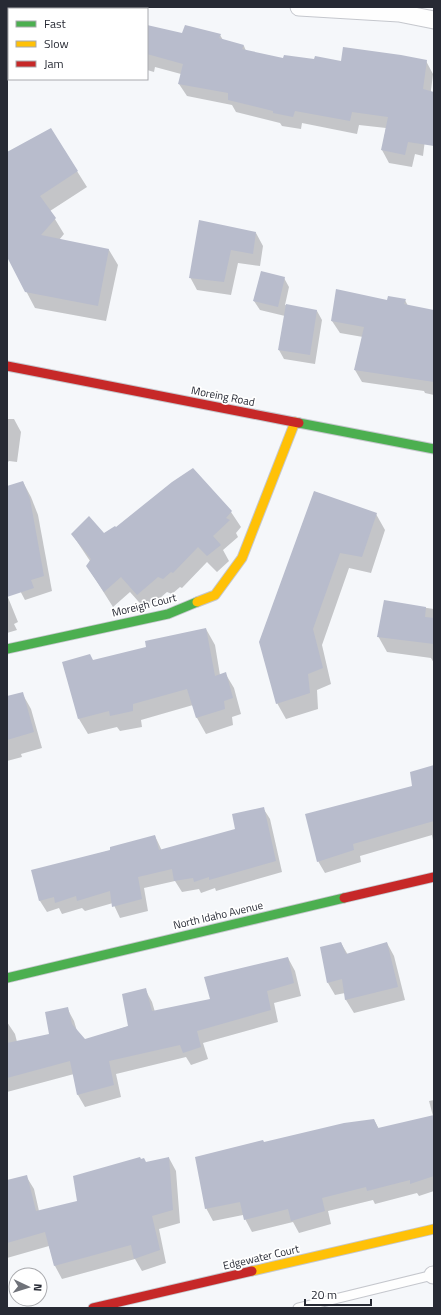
<svg xmlns="http://www.w3.org/2000/svg" width="441" height="1315" font-family="'Titillium Web',sans-serif">
  <style>
    .shadow { fill: #0003 }
    .building { fill: #b8bccc }
    .lines { fill: none; stroke-linecap: round; stroke-linejoin: round }
    .lane-casing { stroke: #c5c7cd; stroke-width: 11 }
    .street-casing { stroke: #c5c7cd; stroke-width: 19 }
    .fast-casing { stroke: #c5c7cd; stroke-width: 11 }
    .slow-casing { stroke: #c5c7cd; stroke-width: 11 }
    .jam-casing { stroke: #c5c7cd; stroke-width: 11 }
    .lane { stroke: #fefefe; stroke-width: 9 }
    .street { stroke: #fefefe; stroke-width: 17 }
    .fast { stroke: #4caf50; stroke-width: 9 }
    .slow { stroke: #ffc107; stroke-width: 9 }
    .jam { stroke: #c62828; stroke-width: 9 }
    .labels { text-anchor: middle; dominant-baseline: central; stroke-width: 3.5; stroke-linejoin: round; paint-order: stroke }
    .street-label { font-size: 11px; fill: #272a34; stroke: #fff }
  </style>
  <rect width="100%" height="100%" fill="#f5f7fa"/>
  <!-- shadow -->
  <g class="shadow">
    <polygon points="147,26 183,34 220,35 223,40 244,46 246,51 284,59 342,62 426,61 433,74 423,156 415,154 412,167 389,163 382,150 386,128 359,125 357,134 302,123 301,129 282,126 280,123 236,112 232,105 187,96 179,84 181,74 155,67 154,72 147,70"/>
    <polygon points="51,130 87,187 50,211 64,234 59,240 109,250 118,265 106,321 35,308 7,255 7,153"/>
    <polygon points="256,233 263,246 260,266 238,263 231,295 197,290 190,277"/>
    <polygon points="284,278 289,287 285,305 317,311 322,320 315,364 284,359 279,350 285,316 260,310 254,301"/>
    <polygon points="405,300 408,306 434,311 434,395 425,393 424,391 362,382 355,370 363,337 340,333 332,321 388,301"/>
    <polygon points="7,417 8,419 14,419 21,432 17,462 9,461 7,463"/>
    <polygon points="193,469 231,512 241,527 236,533 238,537 223,550 229,561 217,572 207,562 182,588 180,587 172,594 167,592 146,610 130,592 113,607 87,566 90,561 72,534 103,535 116,529"/>
    <polygon points="23,482 31,497 38,515 52,591 25,600 17,585 7,537 7,488"/>
    <polygon points="315,493 376,514 385,530 371,573 349,568 322,645 331,684 317,690 318,709 286,719 277,703"/>
    <polygon points="7,595 18,622 14,624 17,630 7,633"/>
    <polygon points="385,602 434,609 434,663 431,658 387,652 378,636"/>
    <polygon points="206,629 215,645 220,675 225,673 234,688 241,714 232,717 233,725 206,734 197,718 193,705 141,720 142,727 120,731 117,727 88,734 79,719 93,661 147,648"/>
    <polygon points="22,693 31,709 42,748 21,754 22,757 7,761 7,697"/>
    <polygon points="434,767 434,846 432,835 360,856 361,862 325,873 318,861 414,787"/>
    <polygon points="263,808 270,819 282,872 216,891 215,888 201,893 199,889 182,892 175,881 144,888 148,911 120,918 113,903 85,911 82,908 62,914 59,908 47,912 40,901 33,871 112,850 155,836 162,851 236,830"/>
    <polygon points="341,943 348,955 387,943 394,956 405,1000 354,1013 346,1000 345,993 335,995 328,983"/>
    <polygon points="288,958 295,971 301,996 274,1003 278,1022 203,1043 208,1059 191,1065 186,1057 116,1074 121,1097 85,1107 78,1095 74,1074 7,1092 7,1022 15,1034 17,1042 50,1035 67,1008 74,1021 77,1031 85,1040 129,1026 145,989 152,1002 155,1012 211,1000"/>
    <polygon points="434,1100 434,1191 419,1196 417,1193 375,1204 373,1200 328,1211 331,1224 299,1233 293,1222 252,1232 243,1215 213,1221 206,1208 264,1143 374,1120 379,1129 433,1116 429,1101"/>
    <polygon points="169,1158 176,1171 180,1223 159,1229 166,1263 142,1271 135,1259 62,1279 55,1266 49,1246 7,1258 7,1181 26,1176 34,1189 39,1211 78,1202 146,1163"/>
  </g>
  <!-- building -->
  <g class="building">
    <polygon points="147,25 182,33 185,25 221,34 219,38 244,45 242,49 283,58 284,55 314,59 315,56 341,61 343,47 401,55 427,60 423,89 434,92 434,146 408,142 405,155 381,150 388,117 352,112 350,121 295,111 293,117 273,113 273,111 228,100 228,93 178,84 183,64 147,54"/>
    <polygon points="51,128 78,171 40,196 56,218 41,235 109,249 98,306 25,292 7,257 7,152"/>
    <polygon points="199,220 256,232 253,254 231,250 224,282 189,278"/>
    <polygon points="261,271 285,277 278,307 253,301"/>
    <polygon points="336,289 387,300 388,296 406,299 404,304 434,310 434,382 354,370 364,327 331,321"/>
    <polygon points="286,304 317,310 310,355 278,350"/>
    <polygon points="193,468 232,511 226,518 230,520 213,536 221,545 207,556 198,547 173,573 171,572 163,579 158,577 137,595 121,577 104,592 86,566 91,559 71,534 89,516 104,533 115,526 116,527 172,482"/>
    <polygon points="23,481 30,499 44,576 31,580 34,588 7,597 7,486"/>
    <polygon points="314,491 377,513 362,557 340,553 313,629 323,668 308,674 310,693 276,704 259,642"/>
    <polygon points="384,600 426,607 425,617 434,618 434,644 377,637"/>
    <polygon points="206,628 215,676 226,672 233,698 224,701 225,709 196,718 187,689 133,704 133,711 110,716 109,711 78,719 62,662 90,654 93,660 146,647 145,641"/>
    <polygon points="23,692 34,732 7,740 7,696"/>
    <polygon points="434,765 434,821 353,844 354,850 317,862 305,814 412,786 410,772"/>
    <polygon points="264,807 276,861 209,880 209,877 194,882 193,878 174,881 172,869 138,877 142,899 112,907 110,891 77,901 76,896 55,903 54,897 39,901 31,870 110,850 110,847 155,835 159,850 235,829 232,814"/>
    <polygon points="341,942 346,954 387,942 398,987 345,1000 342,979 327,983 320,947"/>
    <polygon points="288,957 294,983 267,991 271,1010 197,1031 201,1047 183,1053 180,1045 109,1061 114,1085 77,1095 70,1061 7,1078 7,1043 49,1034 45,1012 68,1007 72,1024 85,1039 128,1026 122,994 146,988 152,1011 210,999 204,977"/>
    <polygon points="434,1115 434,1176 410,1184 410,1180 367,1191 366,1187 322,1198 325,1211 291,1221 288,1209 244,1220 240,1202 205,1209 195,1157 263,1140 264,1142 344,1123 374,1119 378,1128"/>
    <polygon points="140,1157 141,1159 144,1158 146,1162 169,1157 173,1210 152,1216 160,1250 134,1259 131,1245 54,1266 45,1232 7,1243 7,1180 27,1175 36,1211 77,1201 73,1176"/>
  </g>
  <g class="lines">
    <!-- lane casing -->
    <g class="lane-casing">
      <polyline id="lane" points="298,1308 433,1275 434,1278"/>
    </g>
    <!-- street casing -->
    <g class="street-casing">
      <g id="street">
        <polyline points="299,7 399,13 434,20"/>
        <polyline points="18,9 19,7"/>
        <polyline points="7,40 9,33"/>
        <polyline points="433,1275 434,1275"/>
      </g>
    </g>
    <!-- fast casing -->
    <g class="fast-casing">
      <g id="fast">
        <polyline points="299,423 434,449"/>
        <polyline points="7,649 168,614 197,602"/>
        <polyline points="7,978 344,898"/>
      </g>
    </g>
    <!-- slow casing -->
    <g class="slow-casing">
      <g id="slow">
        <polyline points="197,602 215,595 242,558 295,422"/>
        <polyline points="252,1271 434,1229"/>
      </g>
    </g>
    <!-- jam casing -->
    <g class="jam-casing">
      <g id="jam">
        <polyline points="7,366 299,423"/>
        <polyline points="344,898 434,877"/>
        <polyline points="93,1308 252,1271"/>
      </g>
    </g>
    <!-- lane -->
    <use href="#lane" class="lane"/>
    <!-- street -->
    <use href="#street" class="street"/>
    <!-- fast -->
    <use href="#fast" class="fast"/>
    <!-- slow -->
    <use href="#slow" class="slow"/>
    <!-- jam -->
    <use href="#jam" class="jam"/>
  </g>
  <g class="labels">
    <!-- street labels -->
    <g class="street-label">
      <text transform="translate(223 396) rotate(11)">Moreing Road</text>
      <text transform="translate(144 605) rotate(-14)">Moreigh Court</text>
      <text transform="translate(218 915) rotate(-13)">North Idaho Avenue</text>
      <text transform="translate(261 1257) rotate(-13)">Edgewater Court</text>
    </g>
  </g>
  <!-- border -->
  <rect width="441" height="1315" fill="none" stroke="#272a34" stroke-width="16"/>
  <!-- legend -->
  <rect x="8" y="8" width="140" height="72" fill="#ffffff" stroke="#a9aaae"/>
  <rect x="16" y="21" width="20" height="6" fill="#4caf50" stroke="#a9aaae"/>
  <text x="44" y="28" font-size="12" fill="#272a34">Fast</text>
  <rect x="16" y="41" width="20" height="6" fill="#ffc107" stroke="#a9aaae"/>
  <text x="44" y="48" font-size="12" fill="#272a34">Slow</text>
  <rect x="16" y="61" width="20" height="6" fill="#c62828" stroke="#a9aaae"/>
  <text x="44" y="68" font-size="12" fill="#272a34">Jam</text>
  <!-- north arrow -->
  <g transform="translate(28 1287) rotate(94)"><circle r="19" fill="#ffffff" stroke="#a9aaae"/>
  <path d="M0-3L7 15L0 10L-7 15Z" fill="#6f7279"/>
  <text y="-6" font-size="11" font-weight="bold" text-anchor="middle" fill="#272a34">N</text>
  </g>
  <!-- scale -->
  <path d="M305 1299v6h66v-6" fill="none" stroke="#272a34" stroke-width="2"/>
  <text x="311" y="1299" font-size="12" fill="#272a34" stroke="#ffffff" stroke-width="3" paint-order="stroke">20 m</text>
</svg>
